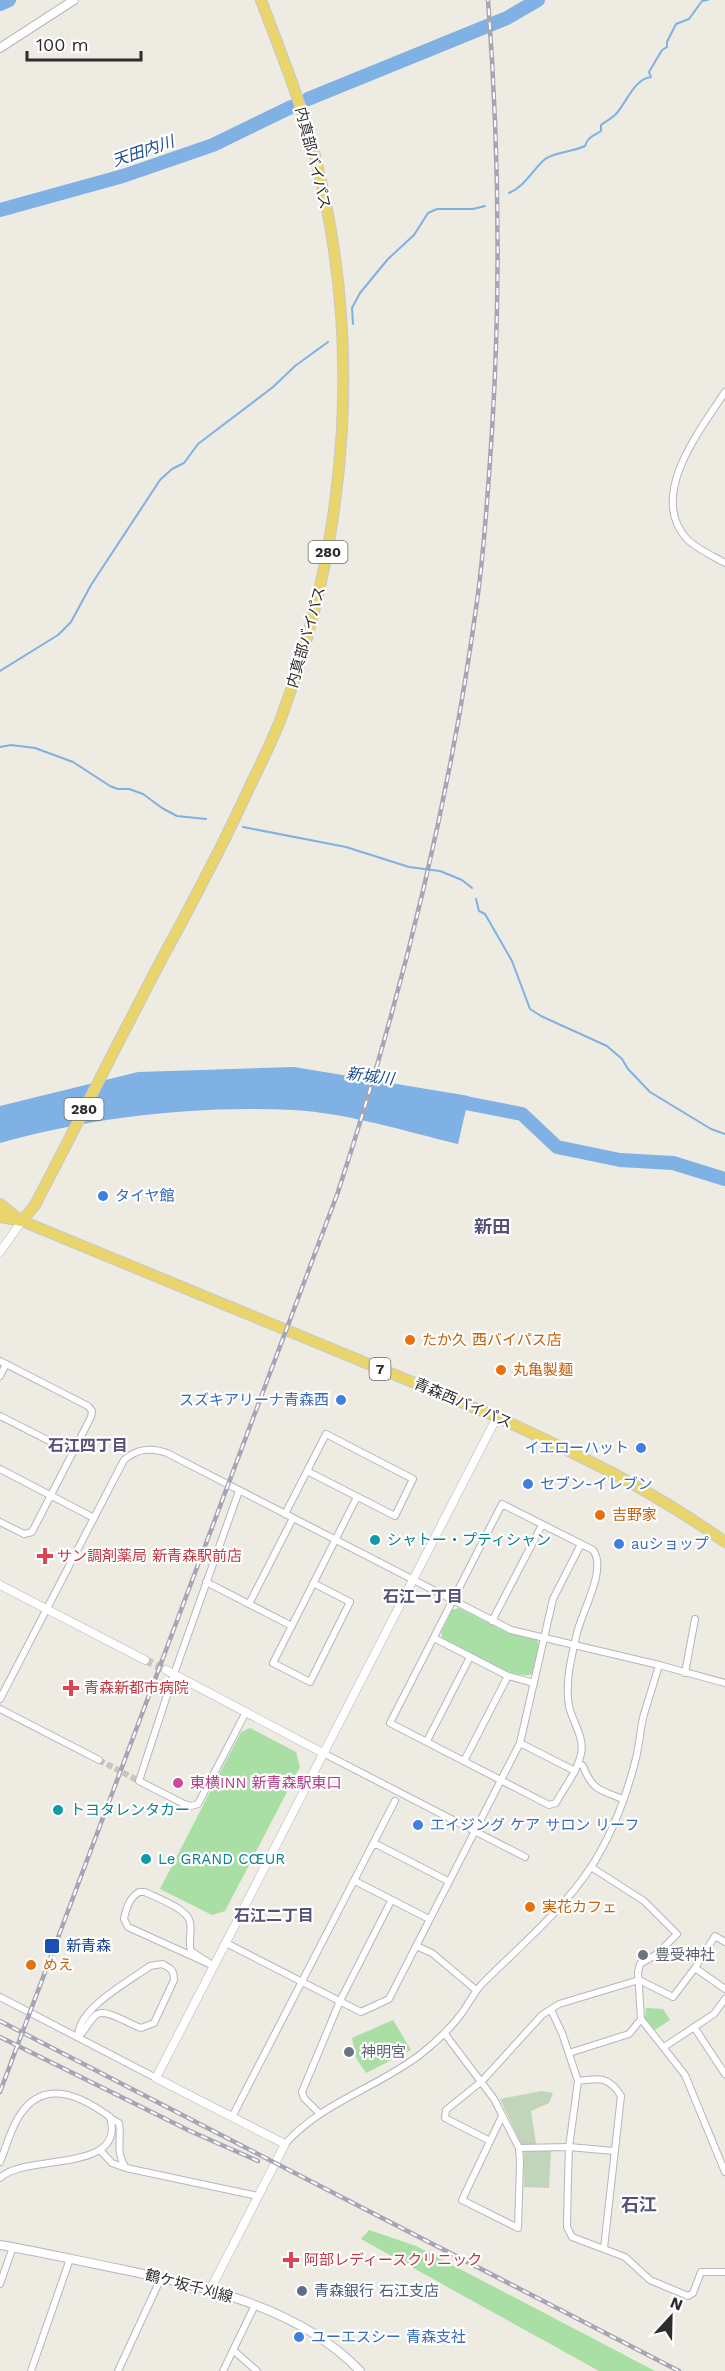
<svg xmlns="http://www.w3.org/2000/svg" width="725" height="2371" font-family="'Work Sans','Noto Sans JP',sans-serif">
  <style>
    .green { fill: #a9dea4 }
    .cemetery { fill: #c1d5ba }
    .water { fill: #7fb1e4 }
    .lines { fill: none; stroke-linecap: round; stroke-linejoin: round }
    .stream { stroke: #7fb1e4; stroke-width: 2 }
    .river { stroke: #7fb1e4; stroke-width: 14 }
    .minor-tunnel { stroke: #c7c5be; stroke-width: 6; stroke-dasharray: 6 3; stroke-linecap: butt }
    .tertiary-tunnel { stroke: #c7c5be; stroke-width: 8; stroke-dasharray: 8 4; stroke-linecap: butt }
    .minor-casing { stroke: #b5b5bf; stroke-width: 8 }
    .tertiary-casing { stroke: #b5b5bf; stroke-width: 9 }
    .secondary-casing { stroke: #b5b5bf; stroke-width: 10 }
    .trunk-casing { stroke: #c8c8c8; stroke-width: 12 }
    .minor { stroke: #fff; stroke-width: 6 }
    .tertiary { stroke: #fff; stroke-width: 8 }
    .secondary { stroke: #fff; stroke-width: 8 }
    .trunk { stroke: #ead56c; stroke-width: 10 }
    .rail-casing { stroke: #a6a4b5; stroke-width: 4.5 }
    .rail { stroke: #fff; stroke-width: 2; stroke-dasharray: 7; stroke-linecap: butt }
    .shop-dot { fill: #3f7fe0; stroke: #fff; stroke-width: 2 }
    .food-dot { fill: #e8710a; stroke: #fff; stroke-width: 2 }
    .culture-dot { fill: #0f9aa8; stroke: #fff; stroke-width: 2 }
    .health-dot { fill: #e0444e; stroke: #fff; stroke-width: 2 }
    .hotel-dot { fill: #d1479c; stroke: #fff; stroke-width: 2 }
    .transit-dot { fill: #1a4fb4; stroke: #fff; stroke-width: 2 }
    .worship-dot { fill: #6b7280; stroke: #fff; stroke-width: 2 }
    .service-dot { fill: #5c6f8a; stroke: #fff; stroke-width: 2 }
    .labels { text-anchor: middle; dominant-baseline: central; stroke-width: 4.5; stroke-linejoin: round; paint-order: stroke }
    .shield { fill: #fff; stroke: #6c6c6c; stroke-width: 1.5 }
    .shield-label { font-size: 14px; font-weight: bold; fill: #2d2d2d }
    .street-label { font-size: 15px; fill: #2d2d2d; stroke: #fff }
    .shop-label { font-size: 15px; fill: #366cbe; stroke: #fff; text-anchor: start }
    .food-label { font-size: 15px; fill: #c56008; stroke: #fff; text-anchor: start }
    .culture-label { font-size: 15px; fill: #0d838f; stroke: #fff; text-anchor: start }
    .health-label { font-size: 15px; fill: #be3a42; stroke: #fff; text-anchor: start }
    .hotel-label { font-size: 15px; fill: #b23c85; stroke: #fff; text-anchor: start }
    .transit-label { font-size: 15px; fill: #164399; stroke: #fff; text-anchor: start }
    .worship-label { font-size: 15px; fill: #5b616d; stroke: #fff; text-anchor: start }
    .service-label { font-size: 15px; fill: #4e5e75; stroke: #fff; text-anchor: start }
    .water-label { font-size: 16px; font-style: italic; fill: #1b4c94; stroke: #fff }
    .neighbourhood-label { font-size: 16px; font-weight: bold; fill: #54517b; stroke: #fff }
    .quarter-label { font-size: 18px; font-weight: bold; fill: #54517b; stroke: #fff }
  </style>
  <rect width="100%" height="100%" fill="#edebe2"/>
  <!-- green -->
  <g class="green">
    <path d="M459 1608 508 1633 537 1640 539 1645 532 1674C512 1682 462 1649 442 1638L441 1633 452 1610Z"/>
    <polygon points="250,1728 296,1752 300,1767 225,1911 212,1915 160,1889 241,1732"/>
    <polygon points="646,2008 663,2009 670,2020 655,2030 645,2019"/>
    <polygon points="393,2020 411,2050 366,2073 356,2058 352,2038"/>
    <polygon points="369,2230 416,2246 655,2371 599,2371 361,2239"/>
  </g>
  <!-- cemetery -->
  <g class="cemetery">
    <polygon points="541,2091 553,2093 549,2103 531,2111 536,2144 522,2145 500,2099"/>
    <polygon points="524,2150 551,2150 549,2188 524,2187"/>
  </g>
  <!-- water -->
  <path class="water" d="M294 1067 469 1096 458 1144C404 1131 348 1113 293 1110 198 1105 91 1117 0 1143V1106L138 1072Z"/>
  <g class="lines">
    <!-- stream -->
    <g class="stream">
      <path d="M509 193C524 187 532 171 544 160 553 152 573 152 585 146 588 136 594 136 601 131V125C606 121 611 119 616 114 627 102 634 79 651 77L649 72 662 50 667 47V42L676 24 689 19 702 1 708 0"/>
      <polyline points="353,324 352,308 360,293 388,259 414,235 428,213 437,209 473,209 485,206"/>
      <polyline points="0,671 58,635 71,622 91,585 160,480 172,469 184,463 198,444 273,387 295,366 328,342"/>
      <polyline points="0,747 11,745 35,748 73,762 110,786 118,789 129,789 143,794 162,808 177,816 206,819"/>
      <polyline points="243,827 346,847 409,867 440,871 462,880 472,888"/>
      <polyline points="476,899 479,911 485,914 512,961 530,1009 541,1016 607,1046 622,1059 628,1069 650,1092 711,1129 725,1134"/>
    </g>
    <!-- river -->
    <g class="river">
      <polyline points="0,4 9,0"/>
      <polyline points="308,99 507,18 538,0"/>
      <polyline points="0,210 123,176 213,145 291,107"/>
      <polyline points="450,1100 522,1114 557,1147 620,1160 673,1163 725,1179"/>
    </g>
    <!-- minor-tunnel -->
    <polyline class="minor-tunnel" points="99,1760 139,1781"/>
    <!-- tertiary-tunnel -->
    <polyline class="tertiary-tunnel" points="145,1660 166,1670"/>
    <!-- minor casing -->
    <g class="minor-casing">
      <g id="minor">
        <path d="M725 392C701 429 648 494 686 538 695 548 713 556 725 563"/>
        <polyline points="0,1361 88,1406 92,1411 91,1417 32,1532 24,1534 0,1522"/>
        <polyline points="0,1376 6,1364"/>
        <polyline points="0,1416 73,1453"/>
        <polyline points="0,1469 94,1518"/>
        <polyline points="239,1491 174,1674 139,1781 184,1804 191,1806 198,1804 246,1712"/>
        <path d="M502 1504 593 1550C608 1570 580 1614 576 1637 571 1659 565 1683 569 1706 572 1721 585 1738 581 1754 577 1773 564 1787 556 1803L549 1805 390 1723Z"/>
        <polyline points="285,1514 326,1434 413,1479 395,1516 307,1471"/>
        <polyline points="206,1582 292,1626"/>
        <polyline points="313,1583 350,1602 310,1682 273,1663 357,1497"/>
        <polyline points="249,1604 293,1518"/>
        <polyline points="492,1621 542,1525"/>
        <polyline points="434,1638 508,1676 534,1683"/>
        <polyline points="685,1673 695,1619"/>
        <path d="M0 1699 124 1460C137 1449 150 1447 167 1453L511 1630 659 1665"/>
        <polyline points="0,1709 99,1760"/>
        <polyline points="427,1741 470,1657"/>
        <polyline points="520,1743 575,1771"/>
        <polyline points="323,1753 525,1857"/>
        <polyline points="464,1761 508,1676"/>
        <path d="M578 1763 583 1766C592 1790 600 1790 623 1799"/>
        <polyline points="373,1845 378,1845 448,1881"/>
        <polyline points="591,1867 644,1901 677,1934 657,1954 640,1964 638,1972 641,2019 685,2075 725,2172"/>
        <polyline points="355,1881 429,1919"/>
        <path d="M139 1892H145C157 1898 188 1909 190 1922 192 1932 188 1941 191 1951L214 1966 128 1927 124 1919C126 1909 129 1898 139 1892Z"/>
        <polyline points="226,1943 361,2012 389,1999 520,1743 553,1599 581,1544"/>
        <polyline points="416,1946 432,1953 476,1990"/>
        <path d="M162 1964C171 1968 174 1970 174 1980L154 2023 141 2028C130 2025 105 2007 96 2015 88 2021 86 2031 78 2037 77 2009 128 1982 150 1966Z"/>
        <polyline points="695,1968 725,1989"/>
        <polyline points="0,1997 156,2078"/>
        <polyline points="551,2010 562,2033 578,2081 569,2147 568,2177 567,2227 572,2237 625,2257 650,2280 688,2296 693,2293 701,2272 725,2272"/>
        <polyline points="694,2027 725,2074"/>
        <polyline points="445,2034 494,2099 519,2148 520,2162 518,2228 462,2200 502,2116"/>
        <polyline points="664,2047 714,2014 725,1999"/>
        <polyline points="569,2053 629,2034 641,2019"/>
        <path d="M578 2081C598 2078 609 2076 621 2096L604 2248"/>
        <polyline points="320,2114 304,2098 302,2092 340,2001 391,1901"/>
        <polyline points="232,2117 395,1801"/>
        <path d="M110 2118 119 2123C122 2142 115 2149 125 2167"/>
        <polyline points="490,2141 445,2118 446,2110 482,2081 542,2015 559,2004 639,1980 673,1997 695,1968 715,1936 725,1942"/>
        <path d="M285 2144C322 2102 377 2088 421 2054 436 2042 450 2029 462 2013 469 2003 474 1992 483 1983 520 1946 562 1911 591 1867 611 1836 626 1797 635 1762 639 1748 640 1732 643 1718 648 1700 654 1683 659 1665L725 1683"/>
        <polyline points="519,2148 569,2147 614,2151"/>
        <polyline points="100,2150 112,2163 126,2168 258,2196"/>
        <path d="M0 2162C6 2148 10 2131 18 2118 42 2077 80 2095 110 2117 127 2174 25 2153 0 2178"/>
        <polyline points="0,2284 13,2247"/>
        <polyline points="233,2350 257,2371"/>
        <polyline points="31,2371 70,2259"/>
        <polyline points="118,2371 161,2278"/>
        <polyline points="223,2371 255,2305"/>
      </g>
    </g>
    <!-- tertiary casing -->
    <g class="tertiary-casing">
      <g id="tertiary">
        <polyline points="0,1252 22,1221"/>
        <polyline points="0,1585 145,1660"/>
        <polyline points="166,1670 323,1753"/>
        <polyline points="210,2290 285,2144 156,2078 497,1417"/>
      </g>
    </g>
    <!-- secondary casing -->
    <g class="secondary-casing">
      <g id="secondary">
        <polyline points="0,48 74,0"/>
        <path d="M0 2245C40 2252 80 2261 120 2269 204 2287 298 2306 360 2371"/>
      </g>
    </g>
    <!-- trunk casing -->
    <g class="trunk-casing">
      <g id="trunk">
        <polyline points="0,1204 21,1221"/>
        <path d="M0 1217 22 1221 497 1417C576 1453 654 1491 725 1542"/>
        <path d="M22 1221 35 1205C79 1121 121 1036 165 953 195 898 224 843 250 786 262 761 275 736 284 710 349 529 363 338 314 152 300 100 280 50 261 0"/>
      </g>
    </g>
    <!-- minor -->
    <use href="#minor" class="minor"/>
    <!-- tertiary -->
    <use href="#tertiary" class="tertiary"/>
    <!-- secondary -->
    <use href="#secondary" class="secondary"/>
    <!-- trunk -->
    <use href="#trunk" class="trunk"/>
    <!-- rail casing -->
    <g class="rail-casing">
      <g id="rail">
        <polyline points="0,2021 679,2371"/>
        <polyline points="0,2037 190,2131 258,2161"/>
        <path d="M0 2092 338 1192C401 999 450 802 477 601 485 545 488 488 492 431 501 286 499 146 488 0"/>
      </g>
    </g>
    <!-- rail -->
    <use href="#rail" class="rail"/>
  </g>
  <!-- markers -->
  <g class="shop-dot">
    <circle cx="103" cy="1196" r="6"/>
    <circle cx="341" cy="1400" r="6"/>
    <circle cx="641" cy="1448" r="6"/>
    <circle cx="528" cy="1484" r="6"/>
    <circle cx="619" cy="1544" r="6"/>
    <circle cx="418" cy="1825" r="6"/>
    <circle cx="299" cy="2337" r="6"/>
  </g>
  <g class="food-dot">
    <circle cx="410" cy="1340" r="6"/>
    <circle cx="501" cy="1370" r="6"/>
    <circle cx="600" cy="1515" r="6"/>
    <circle cx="530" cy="1907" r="6"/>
    <circle cx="31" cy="1965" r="6"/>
  </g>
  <g class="culture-dot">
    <circle cx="375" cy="1540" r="6"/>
    <circle cx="58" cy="1810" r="6"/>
    <circle cx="146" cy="1859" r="6"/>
  </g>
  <g class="health-dot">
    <path d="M42 1547h6v6h6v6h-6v6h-6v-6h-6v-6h6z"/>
    <path d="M68 1679h6v6h6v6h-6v6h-6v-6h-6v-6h6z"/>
    <path d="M288 2251h6v6h6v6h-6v6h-6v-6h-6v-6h6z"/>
  </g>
  <circle class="hotel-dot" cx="178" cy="1783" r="6"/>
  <rect class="transit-dot" x="44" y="1938" width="16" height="16" rx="3"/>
  <g class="worship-dot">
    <circle cx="643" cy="1955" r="6"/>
    <circle cx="349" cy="2052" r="6"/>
  </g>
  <circle class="service-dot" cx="302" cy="2291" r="6"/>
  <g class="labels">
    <!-- shield labels -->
    <g class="shield">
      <rect x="308.5" y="541" width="39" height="22" rx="4.5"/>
      <rect x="64.5" y="1098" width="39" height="22" rx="4.5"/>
      <rect x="369.5" y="1358" width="21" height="22" rx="4.5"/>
    </g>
    <g class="shield-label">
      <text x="328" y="552">280</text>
      <text x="84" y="1109">280</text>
      <text x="380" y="1369">7</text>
    </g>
    <!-- street labels -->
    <g class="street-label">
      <text transform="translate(313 158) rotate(76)">内真部バイパス</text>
      <text transform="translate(306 637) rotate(-74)">内真部バイパス</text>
      <text transform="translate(463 1403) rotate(23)">青森西バイパス</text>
      <text transform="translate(189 2286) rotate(15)">鶴ケ坂千刈線</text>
    </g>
    <!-- shop labels -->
    <g class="shop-label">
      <text x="115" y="1196">タイヤ館</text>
      <text x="329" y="1400" text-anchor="end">スズキアリーナ青森西</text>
      <text x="629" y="1448" text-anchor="end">イエローハット</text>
      <text x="540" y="1484">セブン-イレブン</text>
      <text x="631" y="1544">auショップ</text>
      <text x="430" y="1825">エイジング ケア サロン リーフ</text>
      <text x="311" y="2337">ユーエスシー 青森支社</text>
    </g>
    <!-- food labels -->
    <g class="food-label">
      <text x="422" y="1340">たか久 西バイパス店</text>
      <text x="513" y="1370">丸亀製麺</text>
      <text x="612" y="1515">吉野家</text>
      <text x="542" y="1907">実花カフェ</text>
      <text x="43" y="1965">めえ</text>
    </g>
    <!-- culture labels -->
    <g class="culture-label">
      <text x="387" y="1540">シャトー・プティシャン</text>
      <text x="70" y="1810">トヨタレンタカー</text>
      <text x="158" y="1859">Le GRAND CŒUR</text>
    </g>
    <!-- health labels -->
    <g class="health-label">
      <text x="57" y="1556">サン調剤薬局 新青森駅前店</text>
      <text x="84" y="1688">青森新都市病院</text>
      <text x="304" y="2260">阿部レディースクリニック</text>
    </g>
    <!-- hotel labels -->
    <g class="hotel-label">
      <text x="190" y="1783">東横INN 新青森駅東口</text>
    </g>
    <!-- transit labels -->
    <g class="transit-label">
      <text x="66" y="1946">新青森</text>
    </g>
    <!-- worship labels -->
    <g class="worship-label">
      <text x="655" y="1955">豊受神社</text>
      <text x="361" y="2052">神明宮</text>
    </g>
    <!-- service labels -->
    <g class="service-label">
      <text x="314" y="2291">青森銀行 石江支店</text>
    </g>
    <!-- water labels -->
    <g class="water-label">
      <text transform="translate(143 151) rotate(-19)">天田内川</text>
      <text transform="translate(370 1076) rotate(7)">新城川</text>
    </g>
    <!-- neighbourhood labels -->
    <g class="neighbourhood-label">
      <text x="88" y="1445">石江四丁目</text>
      <text x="423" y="1596">石江一丁目</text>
      <text x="274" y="1915">石江二丁目</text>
    </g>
    <!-- quarter labels -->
    <g class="quarter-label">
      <text x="492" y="1226">新田</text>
      <text x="639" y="2204">石江</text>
    </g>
  </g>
  <!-- north arrow -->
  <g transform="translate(671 2317) rotate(22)" stroke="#ffffff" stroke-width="4.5" paint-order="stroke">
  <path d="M0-4.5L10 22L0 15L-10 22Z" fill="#2d2d2d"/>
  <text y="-9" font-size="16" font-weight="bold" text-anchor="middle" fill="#2d2d2d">N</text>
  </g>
  <!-- scale -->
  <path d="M27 51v9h114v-9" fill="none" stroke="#2d2d2d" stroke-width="3"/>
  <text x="36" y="51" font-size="18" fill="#2d2d2d" stroke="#ffffff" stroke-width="4.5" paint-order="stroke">100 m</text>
</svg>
